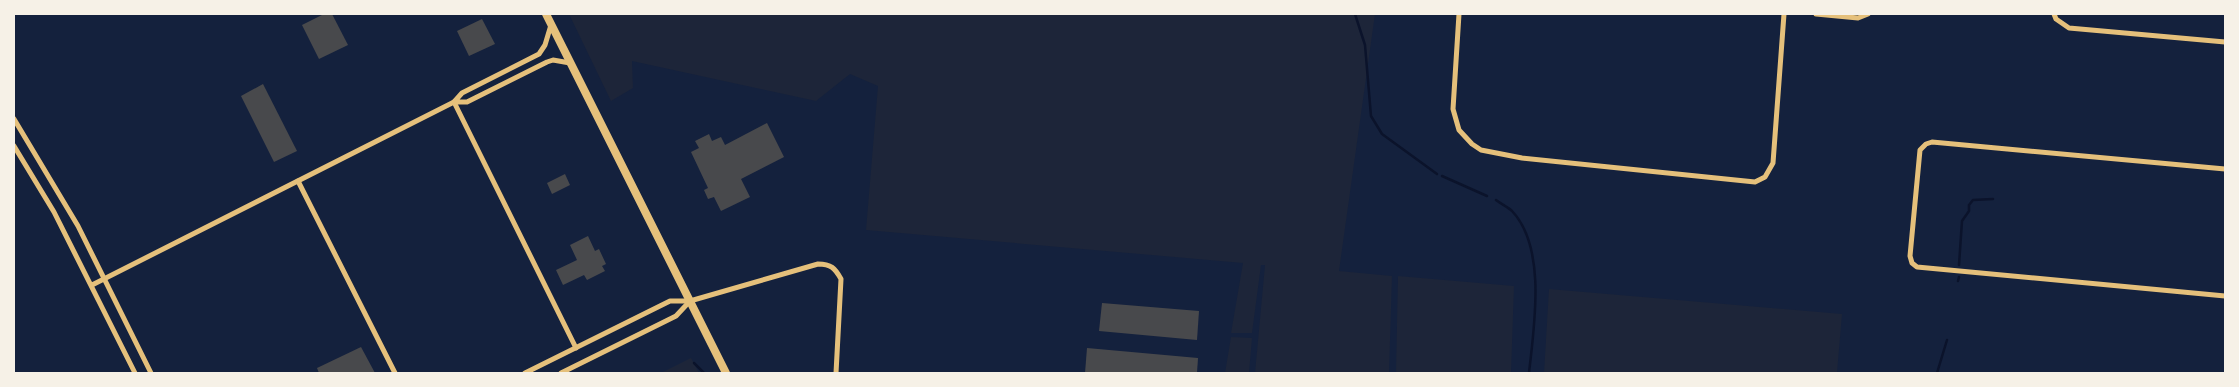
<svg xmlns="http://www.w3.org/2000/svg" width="2239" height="387" font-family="Ubuntu,sans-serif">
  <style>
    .green { fill: #1d2539 }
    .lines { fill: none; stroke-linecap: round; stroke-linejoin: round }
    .stream { stroke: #0b132b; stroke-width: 2.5 }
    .building { fill: #48494c }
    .minor { stroke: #e5c07b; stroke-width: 5 }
    .trunk { stroke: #e5c07b; stroke-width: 8 }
  </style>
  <rect width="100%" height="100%" fill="#14213d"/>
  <!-- green -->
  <g class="green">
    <polygon points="569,14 1375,14 1339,271 1392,276 1389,373 1255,373 1265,265 1261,265 1252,333 1231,333 1243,263 866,230 878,86 850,74 816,101 632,61 633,88 611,101"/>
    <polygon points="1398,276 1514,286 1511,373 1396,373"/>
    <polygon points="1549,289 1842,314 1837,373 1544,373"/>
    <polygon points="1231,337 1252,338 1249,373 1225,373"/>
    <polygon points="691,358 699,373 661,373"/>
  </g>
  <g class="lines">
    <!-- stream -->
    <g class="stream">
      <polyline points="1355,14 1365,45 1371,116 1382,134 1437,174"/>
      <polyline points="1442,176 1487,196"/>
      <path d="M1496 200C1501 204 1508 207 1512 211 1547 248 1534 327 1529 373"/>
      <polyline points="1959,265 1962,221 1969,211 1969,205 1973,200 1993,199"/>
      <polyline points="1958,281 1959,277"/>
      <polyline points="694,363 704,373"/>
      <polyline points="1937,373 1947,340"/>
    </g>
  </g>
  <!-- building -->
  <g class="building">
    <polygon points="324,14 332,14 348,45 319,59 302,25"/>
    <polygon points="482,19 495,44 469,56 457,31"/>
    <polygon points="263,84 297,151 274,162 241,96"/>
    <polygon points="767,123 784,157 741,179 750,197 721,211 714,197 708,199 704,190 708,188 691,152 699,148 695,141 709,134 712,141 721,137 725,145"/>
    <polygon points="565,174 570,185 552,194 547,183"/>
    <polygon points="588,236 595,251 599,249 606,264 602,266 605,271 587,280 584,275 563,285 556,270 577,260 570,245"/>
    <polygon points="1102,303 1199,311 1197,340 1099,331"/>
    <polygon points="361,347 375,373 319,373 317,368"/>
    <polygon points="1087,348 1198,358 1197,373 1085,373"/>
  </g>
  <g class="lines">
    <!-- minor -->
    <g class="minor">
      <polyline points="1459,14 1453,109 1459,130 1472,144 1481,150 1522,158 1755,182 1765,177 1773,163 1784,14"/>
      <polyline points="1816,14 1858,18 1868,14"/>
      <polyline points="2054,14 2056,19 2069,28 2225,42"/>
      <polyline points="551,25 545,45 539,54 462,93 454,102 467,102 547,62 553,60 570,63"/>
      <polyline points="14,119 78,226 151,373"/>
      <polyline points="14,146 54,212 135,373"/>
      <polyline points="2225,169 1932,142 1926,144 1920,150 1910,256 1912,263 1917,267 2225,296"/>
      <polyline points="298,181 395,373"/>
      <polyline points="92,285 454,102 576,348"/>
      <path d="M525 373 670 301H690L818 264C831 264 835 268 841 279L836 373"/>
      <polyline points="561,373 676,316 690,301"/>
    </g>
    <!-- trunk -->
    <polyline class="trunk" points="546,14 726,373"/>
  </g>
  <!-- border -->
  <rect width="2239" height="387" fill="none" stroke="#f6f1e7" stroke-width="30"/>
</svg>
